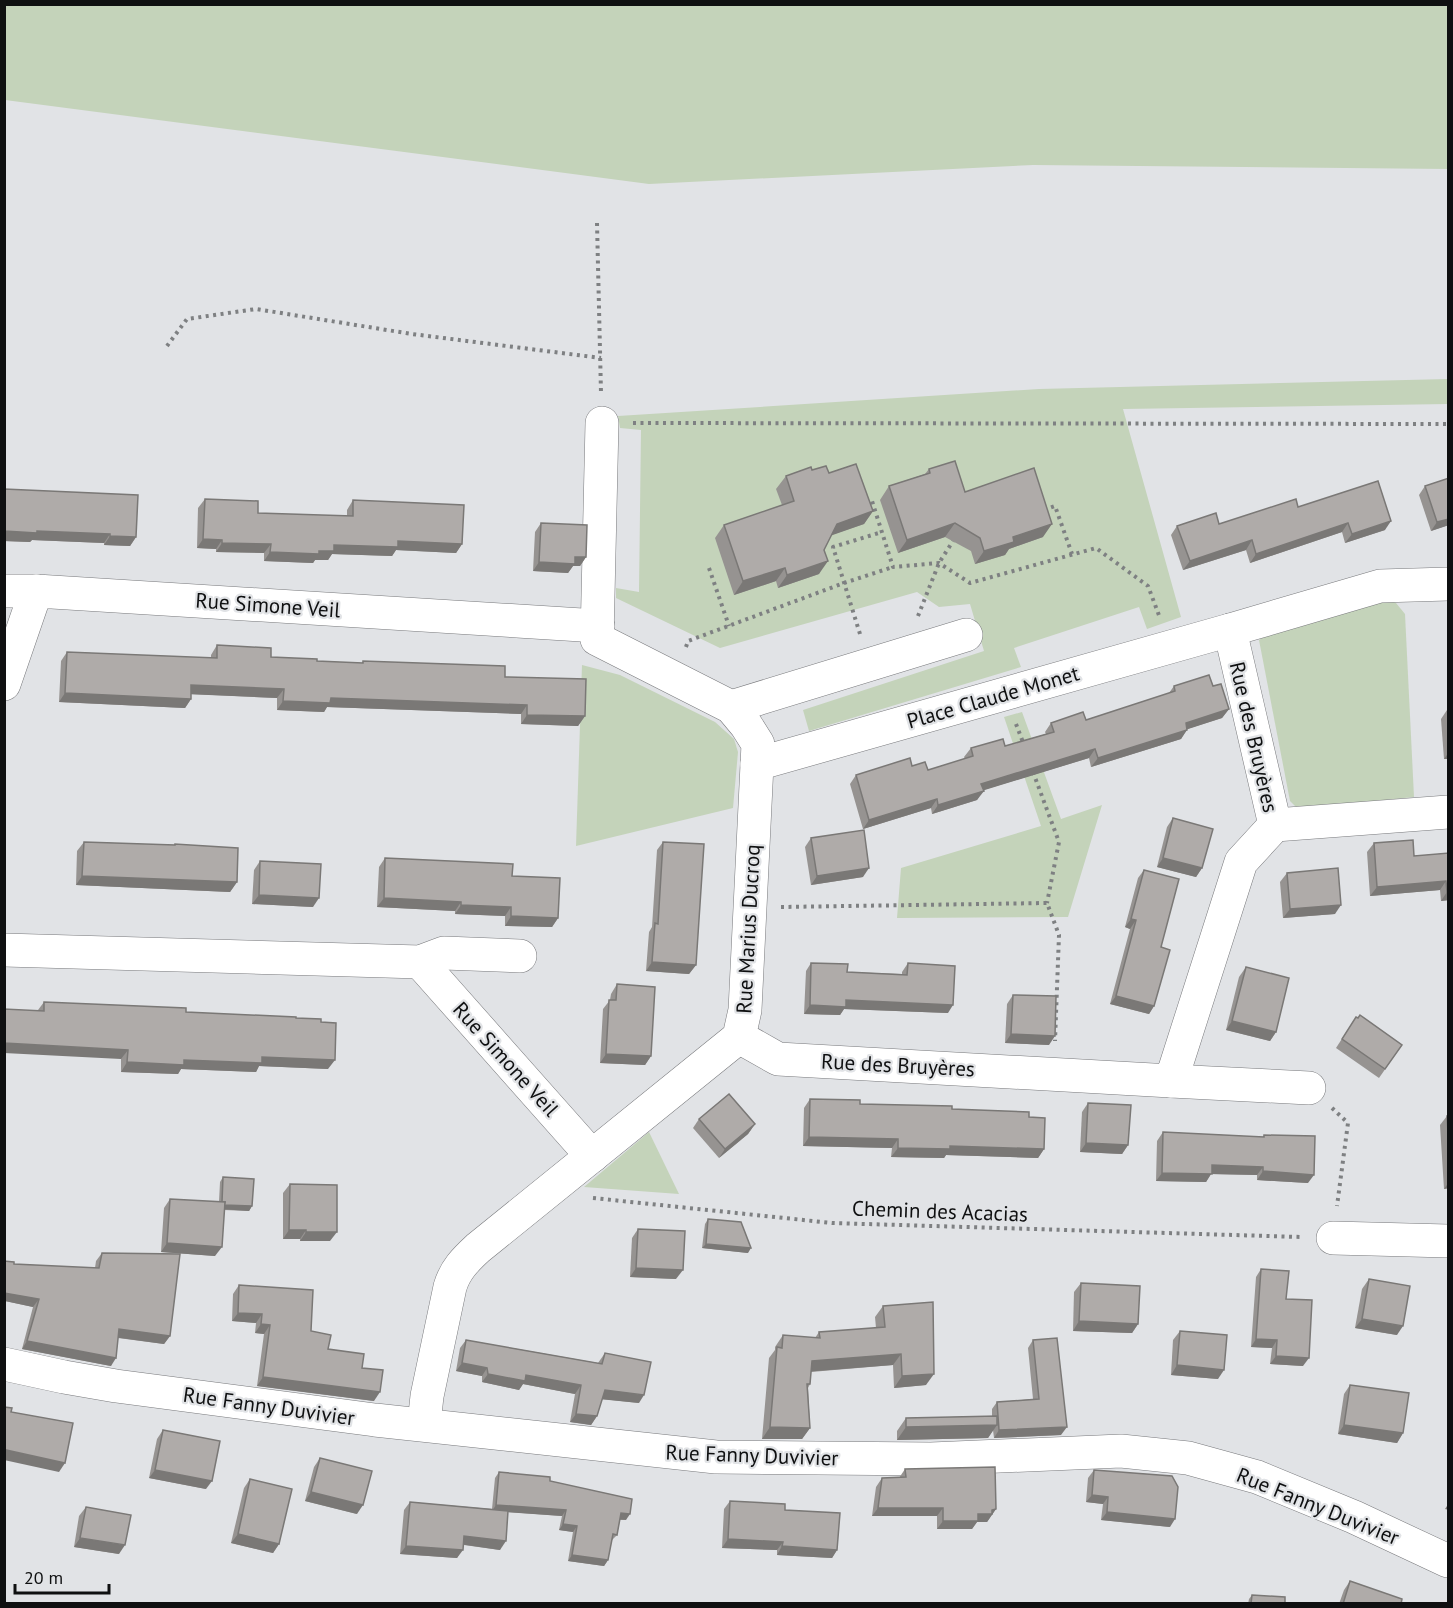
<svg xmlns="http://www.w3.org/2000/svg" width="1453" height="1608" font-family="'PT Sans',sans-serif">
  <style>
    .green { fill: #c4d3ba }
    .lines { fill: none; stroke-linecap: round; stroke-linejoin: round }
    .minor-casing { stroke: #78797c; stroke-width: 34 }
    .path { stroke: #7e8082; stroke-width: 4; stroke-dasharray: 3 4.5; stroke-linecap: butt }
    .minor { stroke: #fff; stroke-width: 33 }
    .wall { fill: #969391 }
    .shaded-wall { fill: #7a7876 }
    .building { fill: #afaba9; stroke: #7a7876; stroke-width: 1.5 }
    .labels { text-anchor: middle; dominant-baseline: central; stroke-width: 4.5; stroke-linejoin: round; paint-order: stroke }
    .street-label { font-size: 21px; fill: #0f1011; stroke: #e1e3e6 }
  </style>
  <rect width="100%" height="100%" fill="#e1e3e6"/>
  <!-- green -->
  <g class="green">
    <polygon points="5,4 1448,5 1448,169 1033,165 649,184 5,100"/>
    <polygon points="1448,379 1448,404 1123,409 1181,617 1147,629 1139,607 1014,648 1021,667 809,731 803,710 984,651 970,604 939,607 917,592 720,648 616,598 616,588 639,592 641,430 620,428 618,416 1039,389"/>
    <polygon points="1381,597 1396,603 1405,614 1414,797 1298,809 1290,801 1259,640 1271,631"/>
    <polygon points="582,665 620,675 715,722 734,739 738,752 733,808 576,846"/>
    <polygon points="1022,712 1061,819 1102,805 1068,917 897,918 901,868 1041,826 1004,717"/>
    <polygon points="649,1132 679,1194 584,1187"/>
  </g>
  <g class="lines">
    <!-- minor casing -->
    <g class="minor-casing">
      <g id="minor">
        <polyline points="4,591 36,591"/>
        <polyline points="4,684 36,591 598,626"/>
        <polyline points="731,707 966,635"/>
        <polyline points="757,764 1230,630"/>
        <polyline points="1275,825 1448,812"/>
        <polyline points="4,950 420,962 444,953 520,956"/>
        <polyline points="420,962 592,1156"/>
        <polyline points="739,1037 778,1059 1171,1081 1241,862 1275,825 1230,630 1380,586 1448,584"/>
        <polyline points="1171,1081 1309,1088"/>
        <polyline points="1333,1238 1448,1241"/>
        <polyline points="4,1364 64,1377 116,1386 375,1420 716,1457 931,1459 1121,1451 1188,1458 1257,1477 1354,1517 1448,1561"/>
        <path d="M424 1424 427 1396 450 1287C455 1270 465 1260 478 1248L739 1037 745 1010 758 744 746 725 731 707 597 639 602 423"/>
      </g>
    </g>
    <!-- path -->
    <g class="path">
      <polyline points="597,223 601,393"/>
      <polyline points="167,346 187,319 256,309 412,334 601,358"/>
      <polyline points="633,423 1448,424"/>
      <polyline points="865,502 872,501 893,567 939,563 970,583 1096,548 1148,586 1160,618"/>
      <polyline points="1044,510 1055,506 1072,554"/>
      <polyline points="709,568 729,626"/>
      <polyline points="918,616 939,563 953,541"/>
      <polyline points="860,634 833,547 882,532"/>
      <polyline points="686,647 688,641 844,583 893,567"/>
      <polyline points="1016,724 1024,745"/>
      <polyline points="1033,772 1059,842 1047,903"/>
      <polyline points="781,907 1047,903 1059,935 1055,1041"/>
      <polyline points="1332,1108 1348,1123 1337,1206"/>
      <polyline points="593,1198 832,1223 1301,1237"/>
    </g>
    <!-- minor -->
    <use href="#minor" class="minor"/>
  </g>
  <!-- wall -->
  <g class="wall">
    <polygon points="929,469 965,492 1043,537 1009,549 1005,555 975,564 971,551 945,537 898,553 880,500 889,486 925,474"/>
    <polygon points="812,470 829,473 873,511 864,524 831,535 824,550 819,574 778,588 776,581 734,595 715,538 724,525 782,505 776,489 786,476"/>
    <polygon points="1449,478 1449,525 1431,531 1419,495 1425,486"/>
    <polygon points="4,489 136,537 130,546 104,545 104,543 32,540 30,542 4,541"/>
    <polygon points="205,499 258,513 347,516 347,510 353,500 462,544 456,553 396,550 392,556 332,554 328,560 315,560 313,563 264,561 264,553 216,552 216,549 197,548 198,508"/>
    <polygon points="1298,507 1385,530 1345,543 1342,532 1250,563 1246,550 1183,570 1171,535 1177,526 1219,524"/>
    <polygon points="541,523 586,557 580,566 573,566 568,573 533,571 535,532"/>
    <polygon points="217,645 271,657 317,661 362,663 363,661 505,677 585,716 578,726 521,724 521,714 327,707 324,712 277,710 277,698 191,694 191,699 185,708 59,702 61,661 67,652 211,658 211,655"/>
    <polygon points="1174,686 1213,686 1229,709 1222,718 1187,729 1181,739 1091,767 1089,758 983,790 977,800 932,814 931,808 863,829 850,784 856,775 912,766 928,770 965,759 964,757 971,748 1005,746 1046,734 1045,732 1051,723 1086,720 1169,693"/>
    <polygon points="1447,710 1449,710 1449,759 1444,759 1441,719"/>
    <polygon points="1173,818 1202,868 1196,877 1157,867 1167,827"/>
    <polygon points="811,838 863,877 811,885 805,847"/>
    <polygon points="84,842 174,845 175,844 237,882 230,892 76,885 77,851"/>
    <polygon points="663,842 696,965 689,974 646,971 649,932 652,927 657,850"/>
    <polygon points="1374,843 1414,856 1449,853 1449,900 1441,901 1440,890 1370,896 1367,852"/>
    <polygon points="385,858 512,876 558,918 552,927 505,926 505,916 455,914 455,911 377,907 379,867"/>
    <polygon points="260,861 313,907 252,904 254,870"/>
    <polygon points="1144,870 1161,947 1154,1006 1149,1014 1110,1004 1130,929 1125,927 1138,878"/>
    <polygon points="1287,873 1335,914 1283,918 1280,882"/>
    <polygon points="811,963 847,972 902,974 902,972 908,963 948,1013 844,1009 840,1015 804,1014 806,971"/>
    <polygon points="1246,967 1276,1032 1270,1041 1226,1030 1239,977"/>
    <polygon points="617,984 651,1056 645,1065 600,1063 603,1009 610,1000 611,994"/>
    <polygon points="1013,995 1049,1045 1005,1043 1007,1004"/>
    <polygon points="44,1002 186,1012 296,1018 321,1022 328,1069 259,1066 256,1072 181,1069 178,1074 121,1072 121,1059 38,1010"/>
    <polygon points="1356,1017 1402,1045 1379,1078 1336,1048"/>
    <polygon points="810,1099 860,1104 952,1109 1029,1117 1044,1149 1038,1158 946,1155 944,1158 891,1157 892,1148 803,1146 804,1108"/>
    <polygon points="1088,1103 1128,1145 1122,1154 1080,1152 1082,1112"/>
    <polygon points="1447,1116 1449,1116 1449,1188 1444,1189 1440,1125"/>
    <polygon points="699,1119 755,1124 748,1134 719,1158 693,1128"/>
    <polygon points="1163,1132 1263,1137 1264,1135 1308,1183 1257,1180 1257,1175 1211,1174 1206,1182 1156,1181 1157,1141"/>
    <polygon points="223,1177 252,1206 249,1211 224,1210 215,1256 161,1252 164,1208 170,1199 219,1202 220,1182"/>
    <polygon points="290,1184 330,1241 300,1241 300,1239 283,1239 283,1193"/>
    <polygon points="708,1219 748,1253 702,1248 705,1224"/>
    <polygon points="638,1229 676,1279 630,1277 632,1238"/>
    <polygon points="102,1253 170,1336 164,1344 118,1338 111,1366 22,1349 33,1307 5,1301 14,1264 95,1268 96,1261"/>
    <polygon points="1261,1269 1286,1299 1303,1366 1270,1364 1272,1348 1251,1347 1256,1277"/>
    <polygon points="1369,1279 1397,1335 1355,1328 1362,1289"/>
    <polygon points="1081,1283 1138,1324 1132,1333 1073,1331 1074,1292"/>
    <polygon points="239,1285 311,1331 328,1349 362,1368 374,1401 257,1386 264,1334 255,1333 256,1323 232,1321 233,1294"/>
    <polygon points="883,1306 926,1385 894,1388 893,1365 811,1372 810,1384 808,1388 810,1428 802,1439 762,1439 769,1358 775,1350 775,1347 783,1335 815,1338 819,1332 876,1328 875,1317"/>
    <polygon points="1180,1331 1218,1379 1171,1375 1173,1340"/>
    <polygon points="466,1340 598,1363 605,1353 639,1403 602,1399 597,1416 591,1425 570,1422 575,1394 523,1384 519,1390 482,1382 482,1376 456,1371 460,1348"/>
    <polygon points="1033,1340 1061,1435 994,1438 993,1430 988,1438 897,1440 897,1431 906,1418 992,1416 992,1409 997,1402 1033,1399 1028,1348"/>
    <polygon points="1350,1385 1403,1433 1397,1443 1338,1434 1344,1394"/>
    <polygon points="163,1430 206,1489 149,1478 157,1439"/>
    <polygon points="320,1458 357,1514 305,1501 314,1467"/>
    <polygon points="905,1469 996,1509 987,1522 977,1522 972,1529 937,1529 937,1516 872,1516 876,1487 882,1478 899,1478"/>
    <polygon points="1094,1470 1170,1527 1101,1520 1103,1504 1086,1502 1088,1478"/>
    <polygon points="499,1472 550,1481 626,1520 620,1520 617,1535 612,1540 608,1560 604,1566 568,1561 573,1532 559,1530 562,1516 508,1512 500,1550 464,1545 457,1558 400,1554 404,1510 410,1502 492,1509 495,1478"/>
    <polygon points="250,1479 279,1544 273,1553 231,1543 244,1488"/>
    <polygon points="730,1501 837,1550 832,1558 777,1555 777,1550 722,1548 724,1509"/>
    <polygon points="86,1507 119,1554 74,1547 79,1516"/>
    <polygon points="1350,1581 1401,1604 1339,1604 1344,1590"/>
    <polygon points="1252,1595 1285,1604 1248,1604 1249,1599"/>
  </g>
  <!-- shaded-wall -->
  <g class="shaded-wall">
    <polygon points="873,511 864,524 827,537 837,524"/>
    <polygon points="1449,519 1449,525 1431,531 1437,522"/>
    <polygon points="1391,521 1385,530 1345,543 1352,534"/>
    <polygon points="955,523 945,537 898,553 907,540"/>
    <polygon points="1348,523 1342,532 1250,563 1256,554"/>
    <polygon points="1052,524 1043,537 1009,549 1005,555 975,564 984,551 1013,537"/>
    <polygon points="4,531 37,531 110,534 104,543 32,540 30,542 4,541"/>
    <polygon points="110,536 136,537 130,546 104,545"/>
    <polygon points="203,539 222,540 216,549 197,548"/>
    <polygon points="1252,540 1246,550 1183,570 1190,561"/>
    <polygon points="398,541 462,544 456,553 396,550 392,556 332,554 328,560 315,560 313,563 264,561 270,552 319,551 334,545"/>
    <polygon points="222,543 271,544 264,553 216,552"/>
    <polygon points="575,557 586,557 580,566 573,566 568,573 533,571 539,562"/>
    <polygon points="828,561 819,574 778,588 787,575"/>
    <polygon points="785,568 776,581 734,595 743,581"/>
    <polygon points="191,685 284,689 277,698 185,694"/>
    <polygon points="65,693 191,699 185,708 59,702"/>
    <polygon points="331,698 527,705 521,714 327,707 324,712 277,710 283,701"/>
    <polygon points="1229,709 1222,718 1179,732 1186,723"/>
    <polygon points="527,715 585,716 578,726 521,724"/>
    <polygon points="1187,730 1181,739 1091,767 1098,758"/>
    <polygon points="1095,749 1089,758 975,793 981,784"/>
    <polygon points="1449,752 1449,759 1444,759"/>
    <polygon points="984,791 977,800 932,814 938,805"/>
    <polygon points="937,799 931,808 863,829 869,820"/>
    <polygon points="1163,858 1202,868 1196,877 1157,867"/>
    <polygon points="869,868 863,877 811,885 817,876"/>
    <polygon points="82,876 237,882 230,892 76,885"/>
    <polygon points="1446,881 1440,890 1370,896 1377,887"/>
    <polygon points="1449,891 1449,900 1441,901 1447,892"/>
    <polygon points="259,895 319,898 313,907 252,904"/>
    <polygon points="384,898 461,902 455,911 377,907"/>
    <polygon points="461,905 511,907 505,916 455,914"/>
    <polygon points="1341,905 1335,914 1283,918 1290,909"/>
    <polygon points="511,916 558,918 552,927 505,926"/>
    <polygon points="1131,919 1136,920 1130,929 1125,927"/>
    <polygon points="652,962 696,965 689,974 646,971"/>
    <polygon points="1116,996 1154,1006 1149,1014 1110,1004"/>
    <polygon points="846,1000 953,1005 948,1013 844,1009 840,1015 804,1014 810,1005"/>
    <polygon points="1232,1021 1276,1032 1270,1041 1226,1030"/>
    <polygon points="1011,1034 1055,1036 1049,1045 1005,1043"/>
    <polygon points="4,1043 128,1050 121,1059 4,1053"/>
    <polygon points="606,1054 651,1056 645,1065 600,1063"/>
    <polygon points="262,1057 335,1060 328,1069 259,1066 256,1072 181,1069 178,1074 121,1072 127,1062"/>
    <polygon points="755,1124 748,1134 719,1158 725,1149"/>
    <polygon points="809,1137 898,1139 892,1148 803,1146"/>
    <polygon points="1086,1143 1128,1145 1122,1154 1080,1152"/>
    <polygon points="950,1146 1044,1149 1038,1158 946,1155 944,1158 891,1157 898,1148"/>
    <polygon points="1212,1165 1263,1167 1257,1175 1211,1174 1206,1182 1156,1181 1162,1173"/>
    <polygon points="1263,1171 1314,1175 1308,1183 1257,1180"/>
    <polygon points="1449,1182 1449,1188 1444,1189"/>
    <polygon points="222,1205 252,1206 249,1211 219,1209"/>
    <polygon points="289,1230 306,1230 300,1239 283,1239"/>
    <polygon points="306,1232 337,1232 330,1241 300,1241"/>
    <polygon points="167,1243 222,1247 215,1256 161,1252"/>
    <polygon points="706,1244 751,1248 748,1253 702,1248"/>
    <polygon points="636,1268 683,1270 676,1279 630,1277"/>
    <polygon points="4,1293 10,1293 39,1299 33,1307 5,1301"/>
    <polygon points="238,1313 262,1314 256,1323 232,1321"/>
    <polygon points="1362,1319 1403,1326 1397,1335 1355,1328"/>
    <polygon points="1079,1321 1138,1324 1132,1333 1073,1331"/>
    <polygon points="261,1324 270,1325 264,1334 255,1333"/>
    <polygon points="119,1329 170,1336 164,1344 113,1337"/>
    <polygon points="1256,1339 1277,1340 1272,1348 1251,1347"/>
    <polygon points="27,1341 116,1358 111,1366 22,1349"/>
    <polygon points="901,1354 893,1365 804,1372 812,1361"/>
    <polygon points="1276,1356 1309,1358 1303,1366 1270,1364"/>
    <polygon points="462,1363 487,1368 482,1376 456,1371"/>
    <polygon points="1177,1365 1224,1370 1218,1379 1171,1375"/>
    <polygon points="488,1374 526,1375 581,1385 575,1394 523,1384 519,1390 482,1382"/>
    <polygon points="934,1374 926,1385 894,1388 902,1376"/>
    <polygon points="263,1377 380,1392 374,1401 257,1386"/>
    <polygon points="605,1390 644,1395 639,1403 599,1399"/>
    <polygon points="576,1414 597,1416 591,1425 570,1422"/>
    <polygon points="997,1425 988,1438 897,1440 906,1427"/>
    <polygon points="1344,1425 1403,1433 1397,1443 1338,1434"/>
    <polygon points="770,1427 810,1428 802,1439 762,1439"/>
    <polygon points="1067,1427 1061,1435 994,1438 999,1430"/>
    <polygon points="6,1450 65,1463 59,1472 4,1460 4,1452"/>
    <polygon points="155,1470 212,1481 206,1489 149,1478"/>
    <polygon points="311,1492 363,1505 357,1514 305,1501"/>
    <polygon points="1092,1495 1108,1497 1103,1504 1086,1502"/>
    <polygon points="1449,1503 1449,1510 1445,1509"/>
    <polygon points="496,1505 566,1510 562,1516 492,1511"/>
    <polygon points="878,1508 943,1508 937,1516 872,1516"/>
    <polygon points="996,1509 987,1522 977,1522 972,1529 937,1529 943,1521"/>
    <polygon points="1107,1512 1175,1519 1170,1527 1101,1520"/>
    <polygon points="621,1513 630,1514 626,1520 617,1519"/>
    <polygon points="563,1524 577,1526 573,1532 559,1530"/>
    <polygon points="238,1534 279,1544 273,1553 231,1543"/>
    <polygon points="464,1536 506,1541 500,1550 459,1544"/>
    <polygon points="80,1538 125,1545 119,1554 74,1547"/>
    <polygon points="728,1539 783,1542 777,1550 722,1548"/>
    <polygon points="406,1546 463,1550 457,1558 400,1554"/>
    <polygon points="782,1546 837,1550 832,1558 777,1555"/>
    <polygon points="572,1555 608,1560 604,1566 568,1561"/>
  </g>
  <!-- building -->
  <g class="building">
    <polygon points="955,461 965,492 1034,468 1052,524 1013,537 1014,542 984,551 980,538 955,523 907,540 889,486 930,473 929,469"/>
    <polygon points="856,464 873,511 837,524 824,550 828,561 787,575 785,568 743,581 724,525 794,501 786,476 811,467 812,470 826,466 829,473"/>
    <polygon points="1449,478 1449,519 1437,522 1425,486"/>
    <polygon points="1378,481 1391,521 1352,534 1348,523 1256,554 1252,540 1190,561 1177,526 1216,513 1219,524 1296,499 1298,507"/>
    <polygon points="4,489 138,495 136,537 110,536 110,534 37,531 37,533 4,531"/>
    <polygon points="205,499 258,501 258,513 353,516 353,500 464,505 462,544 398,541 398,547 334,545 334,551 319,551 319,554 270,552 271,544 222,543 222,540 203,539"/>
    <polygon points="541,523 587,525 586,557 575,557 575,564 539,562"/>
    <polygon points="217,645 271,648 271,657 317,659 317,661 363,663 363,661 505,666 505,677 586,679 585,716 527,715 527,705 331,698 330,703 283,701 284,689 191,685 191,699 65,693 67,652 217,658"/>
    <polygon points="1209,675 1213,686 1221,684 1229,709 1186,723 1187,730 1098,758 1095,749 981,784 984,791 938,805 937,799 869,820 856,775 910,758 912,766 925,762 928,770 973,756 971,748 1003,739 1005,746 1054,732 1051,723 1083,712 1086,720 1175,691 1174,686"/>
    <polygon points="1173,818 1213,829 1202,868 1163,858"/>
    <polygon points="864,830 869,868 817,876 811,838"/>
    <polygon points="1413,840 1414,856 1449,853 1449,891 1447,892 1446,881 1377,887 1374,843"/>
    <polygon points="84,842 175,845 175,844 238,848 237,882 82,876"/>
    <polygon points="663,842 704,844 696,965 652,962 655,923 658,924"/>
    <polygon points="385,858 513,864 512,876 560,878 558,918 511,916 511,907 461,905 461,902 384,898"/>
    <polygon points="260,861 321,864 319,898 259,895"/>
    <polygon points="1338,868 1341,905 1290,909 1287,873"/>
    <polygon points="1144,870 1179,879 1161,947 1170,950 1154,1006 1116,996 1136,920 1131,919"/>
    <polygon points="811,963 848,964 847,972 907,975 908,963 955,966 953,1005 846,1000 846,1007 810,1005"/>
    <polygon points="1246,967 1289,978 1276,1032 1232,1021"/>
    <polygon points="617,984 655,987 651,1056 606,1054 609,1000 616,1000"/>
    <polygon points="1013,995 1056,996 1055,1036 1011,1034"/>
    <polygon points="44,1002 186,1008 186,1012 296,1017 296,1018 321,1019 321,1022 336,1023 335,1060 262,1057 262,1063 184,1060 184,1065 127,1062 128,1050 4,1043 4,1009 44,1011"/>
    <polygon points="1360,1015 1402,1045 1385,1069 1342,1039 1356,1017 1358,1018"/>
    <polygon points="729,1094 755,1124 725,1149 699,1119"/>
    <polygon points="810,1099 860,1100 860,1104 952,1106 952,1109 1029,1112 1029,1117 1045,1118 1044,1149 950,1146 950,1149 898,1148 898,1139 809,1137"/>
    <polygon points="1088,1103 1131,1105 1128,1145 1086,1143"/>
    <polygon points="1447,1116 1449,1116 1449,1150"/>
    <polygon points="1163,1132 1264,1137 1264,1135 1315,1136 1314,1175 1263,1171 1263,1167 1212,1165 1212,1174 1162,1173"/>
    <polygon points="223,1177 254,1179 252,1206 224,1205 225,1202 222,1202"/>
    <polygon points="290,1184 337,1185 337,1232 306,1232 306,1230 289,1230"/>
    <polygon points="170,1199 225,1202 222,1247 167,1243"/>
    <polygon points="708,1219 741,1222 751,1248 706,1244"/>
    <polygon points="638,1229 685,1231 683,1270 636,1268"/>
    <polygon points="102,1253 180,1254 170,1336 119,1329 116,1358 27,1341 39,1299 4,1293 4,1261 14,1262 14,1264 99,1268"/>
    <polygon points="1261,1269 1289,1271 1286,1299 1312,1300 1309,1358 1276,1356 1277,1340 1256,1339"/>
    <polygon points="1369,1279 1410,1286 1403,1326 1362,1319"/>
    <polygon points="1081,1283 1140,1286 1138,1324 1079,1321"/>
    <polygon points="239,1285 313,1290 311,1331 331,1335 328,1349 364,1354 362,1368 383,1370 380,1392 263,1377 270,1325 261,1324 262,1314 238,1313"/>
    <polygon points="933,1302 934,1374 902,1376 901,1354 812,1361 810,1384 807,1384 810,1428 770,1427 777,1347 782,1348 783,1335 820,1338 819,1332 885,1327 883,1306"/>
    <polygon points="1180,1331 1227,1335 1224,1370 1177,1365"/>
    <polygon points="1057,1338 1067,1427 999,1430 997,1402 1039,1399 1033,1340"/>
    <polygon points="466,1340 602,1364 605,1353 651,1362 644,1395 605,1390 597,1416 576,1414 581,1385 526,1375 525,1381 488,1374 487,1368 462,1363"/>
    <polygon points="1350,1385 1409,1393 1403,1433 1344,1425"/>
    <polygon points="4,1407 12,1408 11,1412 73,1423 65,1463 6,1450 6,1452 4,1452"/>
    <polygon points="997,1416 997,1425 906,1427 906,1418"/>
    <polygon points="163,1430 220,1441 212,1481 155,1470"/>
    <polygon points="320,1458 372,1471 363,1505 311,1492"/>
    <polygon points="995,1467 996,1509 992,1510 992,1514 978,1514 978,1521 943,1521 943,1508 878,1508 882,1478 906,1477 905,1469"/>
    <polygon points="1094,1470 1172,1476 1178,1487 1175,1519 1107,1512 1108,1497 1092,1495"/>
    <polygon points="499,1472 550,1477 550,1481 632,1499 630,1514 621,1513 617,1535 613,1534 608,1560 572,1555 577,1526 563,1524 566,1510 496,1505"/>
    <polygon points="250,1479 292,1489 279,1544 238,1534"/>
    <polygon points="730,1501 785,1504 785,1510 840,1513 837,1550 782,1546 783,1542 728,1539"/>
    <polygon points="410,1502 508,1511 506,1541 464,1536 463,1550 406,1546"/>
    <polygon points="86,1507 131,1515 125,1545 80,1538"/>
    <polygon points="1350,1581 1402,1599 1401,1604 1343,1604"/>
    <polygon points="1252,1595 1285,1597 1285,1604 1251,1604"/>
  </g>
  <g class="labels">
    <!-- street labels -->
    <g class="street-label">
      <text transform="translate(268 605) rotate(4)">Rue Simone Veil</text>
      <text transform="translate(993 697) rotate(-16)">Place Claude Monet</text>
      <text transform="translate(1254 737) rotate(77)">Rue des Bruyères</text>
      <text transform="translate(748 929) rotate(-87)">Rue Marius Ducroq</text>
      <text transform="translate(506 1059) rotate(48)">Rue Simone Veil</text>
      <text transform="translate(898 1065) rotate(3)">Rue des Bruyères</text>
      <text transform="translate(940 1211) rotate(2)">Chemin des Acacias</text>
      <text transform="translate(269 1406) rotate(8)">Rue Fanny Duvivier</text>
      <text transform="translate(752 1455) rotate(2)">Rue Fanny Duvivier</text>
      <text transform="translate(1318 1506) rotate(22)">Rue Fanny Duvivier</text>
    </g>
  </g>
  <!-- border -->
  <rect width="1453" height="1608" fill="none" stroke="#0f1011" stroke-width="12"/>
  <!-- scale -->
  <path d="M15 1584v9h94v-9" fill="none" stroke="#0f1011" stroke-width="3"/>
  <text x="24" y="1584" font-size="18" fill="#0f1011" stroke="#e1e3e6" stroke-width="4.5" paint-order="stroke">20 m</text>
</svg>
